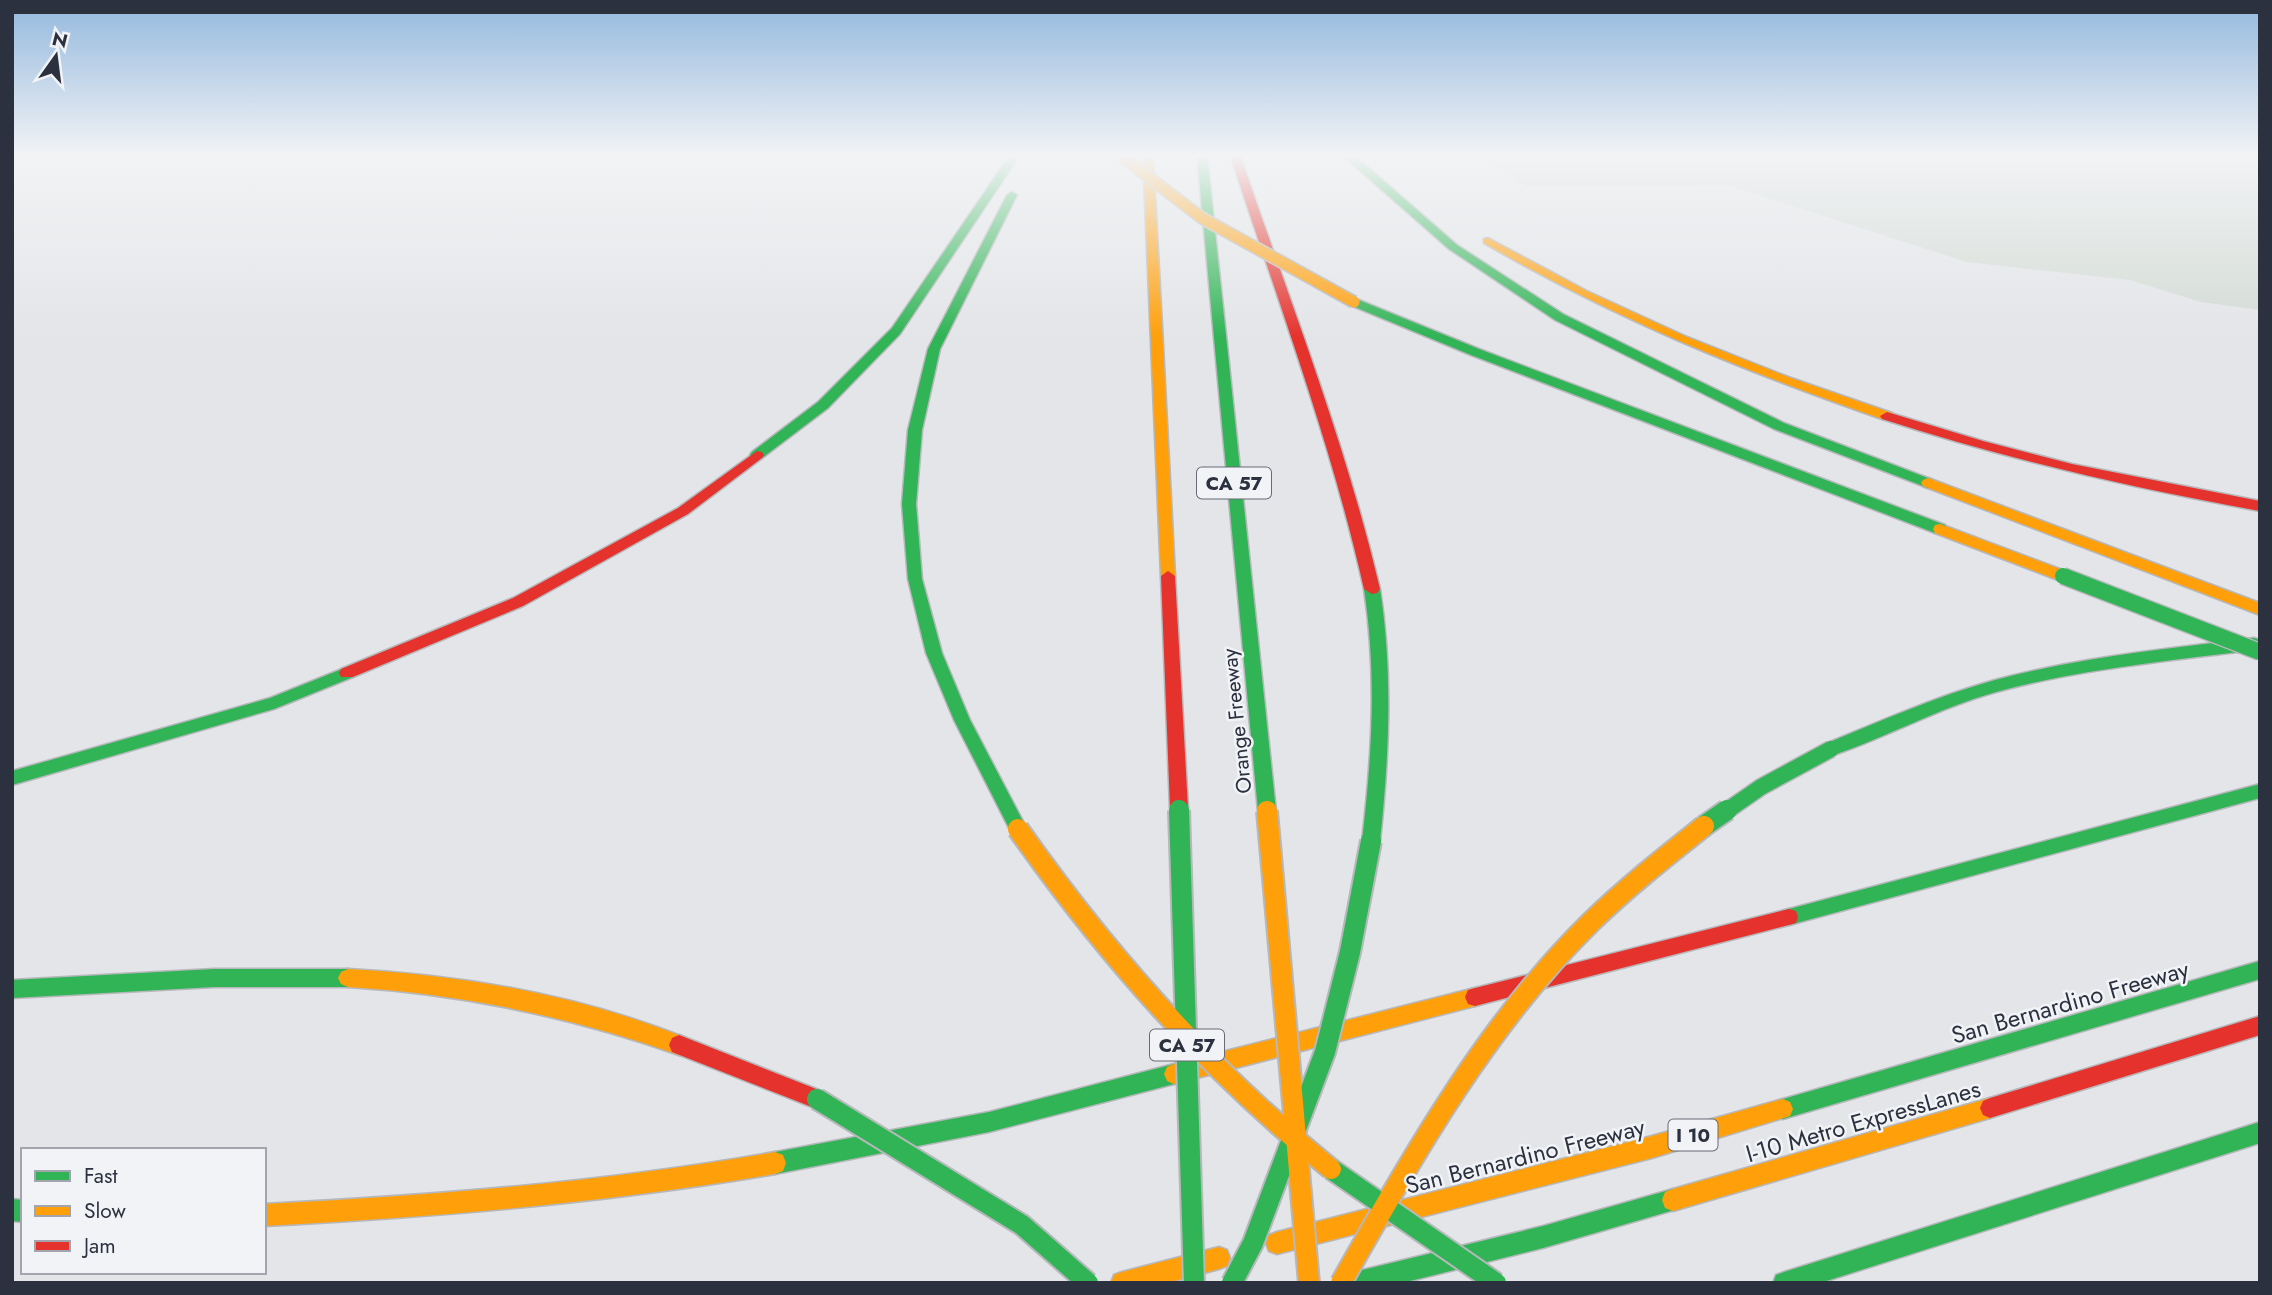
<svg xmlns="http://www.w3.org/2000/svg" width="2272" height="1295" font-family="Jost,sans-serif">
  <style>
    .green { fill: #d3dbd4 }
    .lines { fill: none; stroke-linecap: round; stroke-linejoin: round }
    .fast-casing { stroke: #b6b8bc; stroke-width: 3 }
    .slow-casing { stroke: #b6b8bc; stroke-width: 3 }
    .jam-casing { stroke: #b6b8bc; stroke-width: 3 }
    .fast { fill: #30b455; fill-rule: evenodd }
    .slow { fill: #ff9f0a; fill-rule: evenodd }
    .jam { fill: #e5322d; fill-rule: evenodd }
    .fast-bridge-far1-casing { stroke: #b6b8bc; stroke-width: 19; stroke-linecap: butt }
    .fast-bridge-casing { stroke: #b6b8bc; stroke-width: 24; stroke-linecap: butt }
    .slow-bridge-far1-casing { stroke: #b6b8bc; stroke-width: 14; stroke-linecap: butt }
    .slow-bridge-casing { stroke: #b6b8bc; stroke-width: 24; stroke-linecap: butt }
    .fast-bridge-far1 { stroke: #30b455; stroke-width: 16 }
    .fast-bridge { stroke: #30b455; stroke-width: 20 }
    .slow-bridge-far1 { stroke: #ff9f0a; stroke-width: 11 }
    .slow-bridge { stroke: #ff9f0a; stroke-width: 20 }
    .labels { text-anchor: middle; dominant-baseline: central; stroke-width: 5; stroke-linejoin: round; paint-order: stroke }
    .shield { fill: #f1f3f6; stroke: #676b76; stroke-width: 2 }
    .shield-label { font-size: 19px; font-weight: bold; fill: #2c313f }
    .street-label { font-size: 21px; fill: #2c313f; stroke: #f1f3f6 }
    .near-street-label { font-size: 24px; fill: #2c313f; stroke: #f1f3f6 }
  </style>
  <rect width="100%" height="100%" fill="#e3e5e8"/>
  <!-- green -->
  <polygon class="green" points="1482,155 2260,155 2260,310 2201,302 2130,280 1967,262 1726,185 1527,187 1480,157"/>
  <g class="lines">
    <!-- fast casing -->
    <g class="fast-casing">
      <g id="fast">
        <polygon points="1010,155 1020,155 900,334 828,408 762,458 752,458 750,455 752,452 818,402 892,328"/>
        <polygon points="1197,155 1207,155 1276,811 1273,816 1267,818 1261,816 1258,811"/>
        <polygon points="1342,155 1354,155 1457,245 1563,314 1784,423 1933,480 1935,483 1928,488 1923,486 1774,429 1555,320 1449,249"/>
        <polygon points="1012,192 1017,195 940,349 922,430 916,504 922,579 942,653 970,720 1027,829 1024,834 1018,837 1012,834 954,720 926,653 908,579 902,504 908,430 928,349 1007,195"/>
        <polygon points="1354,298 1479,349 1945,525 1947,529 1945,533 1935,533 1471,355 1350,305 1348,302"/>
        <path d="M1372 584 1380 589C1393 673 1389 756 1380 841L1377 846 1371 849 1365 846 1362 841C1372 756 1377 674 1364 589Z"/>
        <path d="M2254 638 2260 640V648L2254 650C2168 661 2080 669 1996 692 1939 708 1887 737 1831 756L1825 754 1823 749 1825 744C1881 721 1937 696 1995 680 2080 657 2167 649 2254 638Z"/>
        <polygon points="347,667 353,669 355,673 353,677 274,709 12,785 12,771 270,698"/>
        <polygon points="2260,784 2260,798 1789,925 1782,923 1780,917 1782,911 1789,909"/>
        <polygon points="2260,961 2260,979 1783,1119 1776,1116 1773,1109 1776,1102 1783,1099"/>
        <polygon points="214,969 348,969 355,972 358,978 355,984 348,987 214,987 12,998 12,980"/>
        <polygon points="1174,1064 1181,1067 1184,1074 1181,1081 1174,1084 989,1132 775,1174 767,1171 764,1163 767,1155 775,1152 989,1112"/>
        <polygon points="2260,1122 2260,1143 1820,1283 1773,1283 1776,1275 1784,1272"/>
        <polygon points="1673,1189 1681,1192 1684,1200 1681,1208 1543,1248 1402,1283 1343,1283 1346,1275 1354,1272 1543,1226"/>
        <polygon points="12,1199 23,1200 23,1222 12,1221"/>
      </g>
    </g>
    <!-- slow casing -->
    <g class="slow-casing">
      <g id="slow">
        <polygon points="1143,155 1153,155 1175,576 1168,581 1161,576"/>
        <path d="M1488 238 1587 291 1687 337 1788 377 1892 413 1894 416 1892 419H1882C1744 371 1611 317 1484 243V239Z"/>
        <polygon points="1928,478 2260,603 2260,615 1923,486 1921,483 1923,480"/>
        <polygon points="1940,524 2068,572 2070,576 2063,581 2058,580 1935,533 1933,529 1935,525"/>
        <path d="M348 969C463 975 579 995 686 1038L689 1045 686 1052 679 1055C571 1017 463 994 348 987L341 984 338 978 341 972Z"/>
        <polygon points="1475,988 1482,990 1485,997 1482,1004 1475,1006 1174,1084 1167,1081 1164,1074 1167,1067 1174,1064"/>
        <polygon points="1990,1098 1997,1101 2000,1108 1997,1115 1990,1118 1673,1211 1665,1208 1662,1200 1665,1192 1673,1189"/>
        <polygon points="1783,1099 1790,1102 1793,1109 1790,1116 1652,1158 1277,1254 1269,1251 1266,1243 1269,1235 1277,1232 1652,1136"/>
        <path d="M775 1152 783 1155 786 1163 783 1171 775 1174C606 1203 436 1217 264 1226V1204C436 1195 606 1182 775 1152Z"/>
        <polygon points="1219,1247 1227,1250 1230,1258 1227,1266 1219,1269 1167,1283 1111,1283 1114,1275 1122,1272"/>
      </g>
    </g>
    <!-- jam casing -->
    <g class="jam-casing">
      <g id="jam">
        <path d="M1230 155H1240C1289 299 1345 441 1380 589L1377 593 1372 594 1364 589C1331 442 1277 299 1230 155Z"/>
        <path d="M1887 412 1983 441 2072 464 2260 501V511C2132 488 2006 459 1882 419L1880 416Z"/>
        <polygon points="757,451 762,452 764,455 762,458 688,514 523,606 353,677 341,677 339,673 341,669 513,598 678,508"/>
        <polygon points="1168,571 1175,576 1188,808 1185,813 1179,815 1173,813 1170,808 1161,576"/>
        <polygon points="1789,909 1796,911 1798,917 1796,923 1789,925 1475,1006 1468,1004 1465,997 1468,990 1475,988"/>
        <polygon points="2260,1016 2260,1035 1990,1118 1983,1115 1980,1108 1983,1101 1990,1098"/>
        <polygon points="679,1035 824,1092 827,1099 824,1106 817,1109 672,1052 669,1045 672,1038"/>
      </g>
    </g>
    <!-- fast -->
    <use href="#fast" class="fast"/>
    <!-- slow -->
    <use href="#slow" class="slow"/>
    <!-- jam -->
    <use href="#jam" class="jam"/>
    <!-- fast-bridge-far1 casing -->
    <g class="fast-bridge-far1-casing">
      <g id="fast-bridge-far1">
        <polyline points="2063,576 2260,652"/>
        <polyline points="1179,808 1179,812"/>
        <polyline points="1725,812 1761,787 1831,749"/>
      </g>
    </g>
    <!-- fast-bridge casing -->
    <g class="fast-bridge-casing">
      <g id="fast-bridge">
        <polyline points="1179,810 1194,1283"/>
        <polyline points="1704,826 1727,810"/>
        <polyline points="817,1099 1022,1225 1088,1283"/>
        <polyline points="1331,1169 1496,1283"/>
        <polyline points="1232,1283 1253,1243 1325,1052 1350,952 1371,841"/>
      </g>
    </g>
    <!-- slow-bridge-far1 casing -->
    <g class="slow-bridge-far1-casing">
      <polyline id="slow-bridge-far1" points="1120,155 1202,218 1354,302"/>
    </g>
    <!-- slow-bridge casing -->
    <g class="slow-bridge-casing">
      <g id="slow-bridge">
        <polyline points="1267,811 1309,1283"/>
        <path d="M1018 829C1108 957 1209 1071 1331 1169"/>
        <path d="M1341 1283C1413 1156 1486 1025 1591 922 1627 887 1665 857 1704 826"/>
      </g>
    </g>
    <!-- fast-bridge-far1 -->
    <use href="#fast-bridge-far1" class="fast-bridge-far1"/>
    <!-- fast-bridge -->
    <use href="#fast-bridge" class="fast-bridge"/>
    <!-- slow-bridge-far1 -->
    <use href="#slow-bridge-far1" class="slow-bridge-far1"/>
    <!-- slow-bridge -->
    <use href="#slow-bridge" class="slow-bridge"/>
  </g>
  <!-- sky -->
  <linearGradient id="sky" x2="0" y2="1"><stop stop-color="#93b8de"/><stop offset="0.46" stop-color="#f2f3f5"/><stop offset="1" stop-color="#f2f3f5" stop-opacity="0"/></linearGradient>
  <rect width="2272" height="337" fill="url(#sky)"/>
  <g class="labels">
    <!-- shield labels -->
    <g class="shield">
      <rect x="1197" y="467.5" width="74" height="31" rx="5"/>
      <rect x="1150" y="1029.5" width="74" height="31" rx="5"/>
      <rect x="1668.5" y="1119.5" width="49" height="31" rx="5"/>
    </g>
    <g class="shield-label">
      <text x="1234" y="483">CA 57</text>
      <text x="1187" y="1045">CA 57</text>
      <text x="1693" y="1135">I 10</text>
    </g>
    <!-- street labels -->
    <g class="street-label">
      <text transform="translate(1237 721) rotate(-96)">Orange Freeway</text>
    </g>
    <!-- near-street labels -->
    <g class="near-street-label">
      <text transform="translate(2070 1002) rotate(-16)">San Bernardino Freeway</text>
      <text transform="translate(1863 1121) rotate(-16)">I-10 Metro ExpressLanes</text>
      <text transform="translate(1525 1156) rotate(-14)">San Bernardino Freeway</text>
    </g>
  </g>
  <!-- border -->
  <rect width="2272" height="1295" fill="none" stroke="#2c313f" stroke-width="28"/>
  <!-- legend -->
  <rect x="21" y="1148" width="245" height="126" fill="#f1f3f6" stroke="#a2a5ad" stroke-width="2"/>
  <rect x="35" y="1171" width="35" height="10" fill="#30b455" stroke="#a2a5ad" stroke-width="2"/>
  <text x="84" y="1183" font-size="21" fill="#2c313f">Fast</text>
  <rect x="35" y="1206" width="35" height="10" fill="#ff9f0a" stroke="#a2a5ad" stroke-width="2"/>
  <text x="84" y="1218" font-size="21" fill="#2c313f">Slow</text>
  <rect x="35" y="1241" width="35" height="10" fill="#e5322d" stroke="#a2a5ad" stroke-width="2"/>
  <text x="84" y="1253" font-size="21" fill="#2c313f">Jam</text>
  <!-- north arrow -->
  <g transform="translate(56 56) rotate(14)" stroke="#f1f3f6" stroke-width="5" paint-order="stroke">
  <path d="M0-5L12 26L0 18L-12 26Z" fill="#2c313f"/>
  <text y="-10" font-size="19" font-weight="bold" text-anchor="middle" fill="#2c313f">N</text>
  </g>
</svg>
